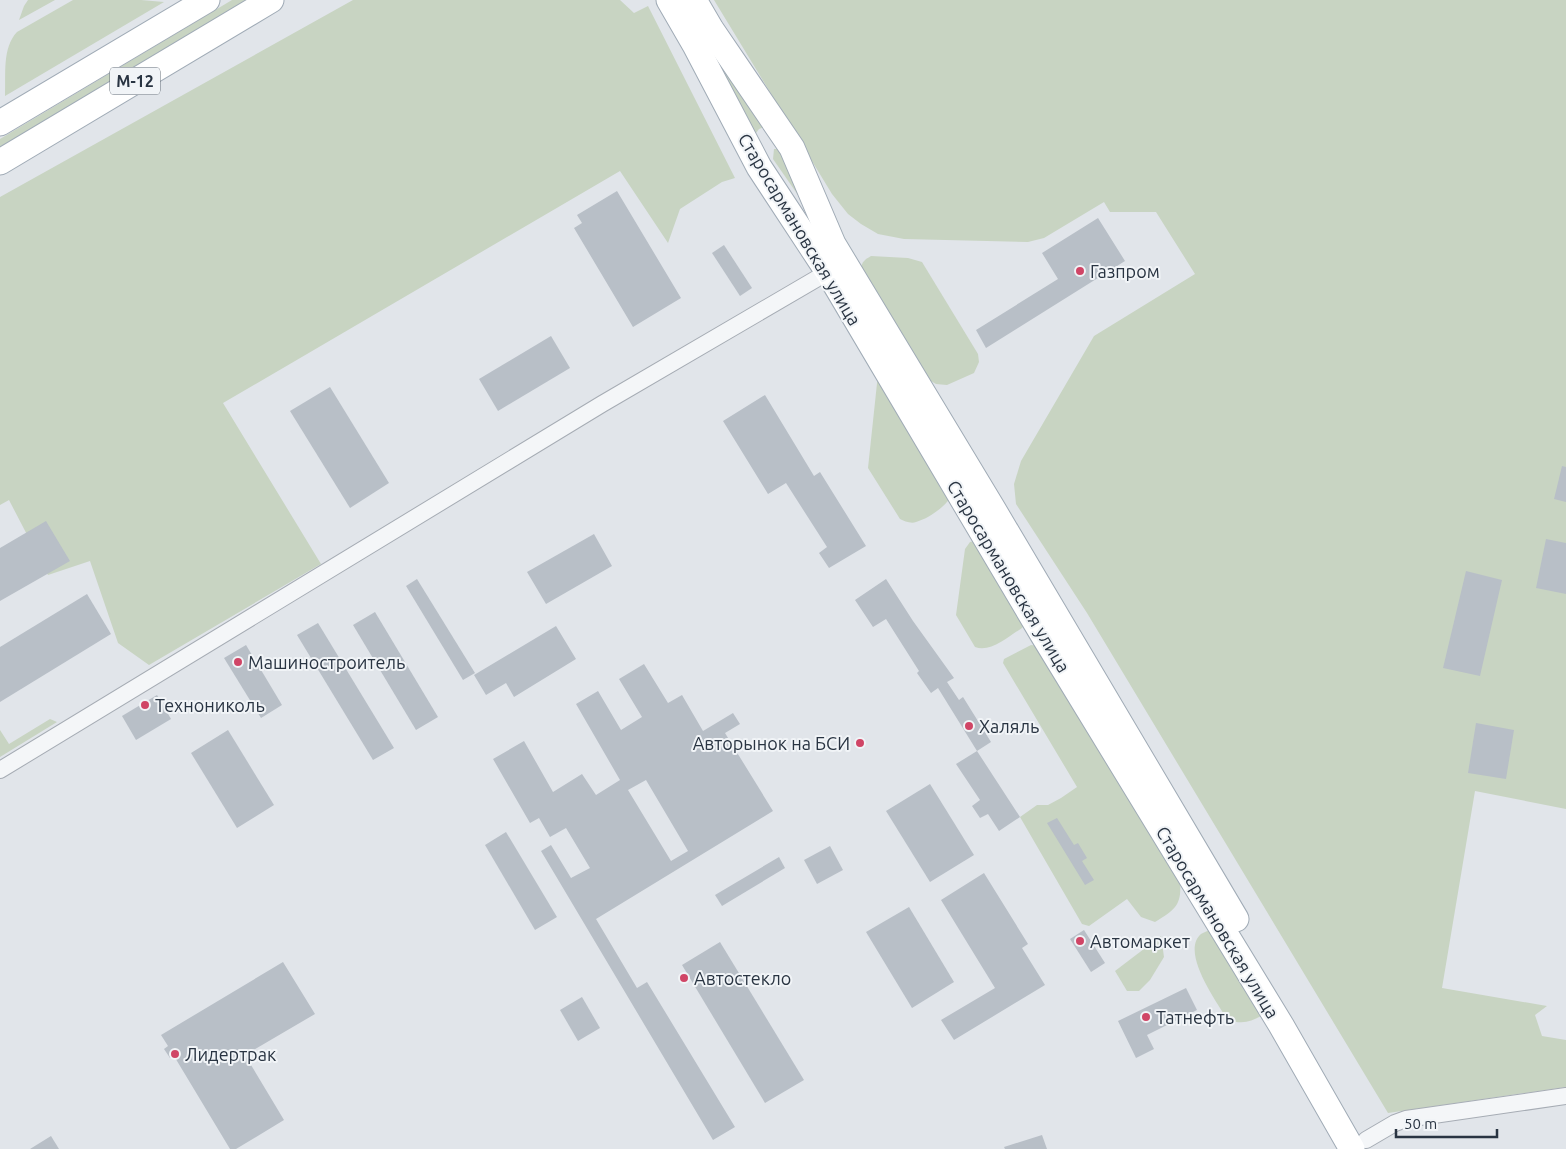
<svg xmlns="http://www.w3.org/2000/svg" width="1566" height="1149" font-family="Ubuntu,sans-serif">
  <style>
    .green { fill: #c8d4c2 }
    .building { fill: #b8bfc7; fill-rule: evenodd }
    .lines { fill: none; stroke-linecap: round; stroke-linejoin: round }
    .street-casing { stroke: #a6acb4; stroke-width: 18 }
    .primary-casing { stroke: #a0abb6; stroke-width: 27 }
    .street { stroke: #f4f6f8; stroke-width: 16 }
    .primary { stroke: #fff; stroke-width: 25 }
    .poi-dot { fill: #d04566; stroke: #f1f4f7; stroke-width: 2 }
    .labels { text-anchor: middle; dominant-baseline: central; stroke-width: 4; stroke-linejoin: round; paint-order: stroke }
    .shield { fill: #f1f4f7; stroke: #656e78; stroke-width: 1 }
    .shield-label { font-size: 16px; font-weight: bold; fill: #293442 }
    .street-label { font-size: 18px; fill: #293442; stroke: #f1f4f7 }
    .poi-label { font-size: 18px; fill: #293442; stroke: #f1f4f7; text-anchor: start }
  </style>
  <rect width="100%" height="100%" fill="#e1e5ea"/>
  <!-- green -->
  <g class="green">
    <polygon points="28,0 55,0 19,20 24,6"/>
    <path d="M73 0H141L164 2 5 96C6 74 2 48 17 32Z"/>
    <polygon points="232,0 246,0 0,147 0,139"/>
    <polygon points="353,0 620,0 634,13 648,6 735,178 722,182 680,209 668,243 620,171 223,403 321,564 149,665 118,643 90,561 48,575 9,500 0,505 0,197"/>
    <polygon points="714,0 1566,0 1566,809 1475,791 1442,988 1547,1006 1535,1015 1542,1036 1566,1040 1566,1087 1388,1113 1087,613 1016,504 1014,484 1021,461 1094,336 1195,274 1156,212 1110,212 1104,202 1044,238 1028,242 904,239 878,234 861,224 848,214 832,194"/>
    <polygon points="710,42 764,127 759,129 753,137"/>
    <polygon points="774,149 779,149 825,234 773,159"/>
    <path d="M871 256 908 258 922 262 978 354 979 362 974 373 947 385 936 384 931 381 861 269C861 262 866 259 871 256Z"/>
    <path d="M878 374 950 498C944 508 927 519 916 522 911 524 904 521 900 519L868 468Z"/>
    <path d="M978 540 1025 624 1022 628C1009 636 991 653 975 647L956 615 965 549 970 542Z"/>
    <path d="M1031 645 1040 646 1180 879C1182 905 1176 909 1155 922L1141 917 1127 899 1089 926 1082 924 1020 817 1037 805H1048L1061 798 1077 787 1003 663 1004 659Z"/>
    <polygon points="50,719 57,722 0,757 0,730 9,744"/>
    <path d="M1212 929 1266 1013C1253 1021 1243 1026 1227 1019 1217 1002 1180 952 1201 934 1204 932 1208 931 1212 929Z"/>
    <polygon points="1161,936 1164,957 1150,980 1139,991 1127,991 1115,971"/>
  </g>
  <!-- building -->
  <g class="building">
    <polygon points="617,191 681,298 633,327 574,228 582,223 577,215"/>
    <polygon points="1098,218 1125,261 986,348 976,330 1058,279 1042,253"/>
    <polygon points="724,245 752,288 740,296 712,253"/>
    <polygon points="551,336 570,368 498,411 479,379"/>
    <polygon points="330,387 389,483 350,508 290,411"/>
    <polygon points="765,395 814,476 820,472 866,546 829,568 819,553 827,547 786,483 768,494 723,421"/>
    <polygon points="1562,466 1566,467 1566,502 1554,499"/>
    <polygon points="46,521 70,561 0,601 0,548"/>
    <polygon points="594,534 612,566 546,604 527,572"/>
    <polygon points="1546,539 1566,543 1566,594 1536,588"/>
    <polygon points="1466,571 1502,580 1480,676 1443,668"/>
    <polygon points="417,579 475,673 463,680 406,586"/>
    <polygon points="886,579 913,621 954,678 947,682 959,700 963,697 991,742 977,751 938,688 931,693 917,673 919,671 886,619 873,627 855,600"/>
    <polygon points="87,594 111,634 0,702 0,647"/>
    <polygon points="375,612 438,717 416,730 353,625"/>
    <polygon points="318,623 394,748 373,760 297,635"/>
    <polygon points="556,626 576,659 514,697 506,683 486,695 474,675"/>
    <polygon points="246,645 282,705 261,718 224,658"/>
    <path d="M644 664 668 703 682 695 703 731 733 713 740 724 725 733 773 811 596 919 637 988 647 982 735 1127 713 1140 541 851 551 845 571 878 590 868 566 828 550 837 539 818 530 823 493 759 524 741 553 792 582 774 596 795 620 780 576 704 598 691 621 730 642 717 619 679ZM646 780 688 851 671 861 628 790Z"/>
    <polygon points="157,695 171,719 136,740 122,716"/>
    <polygon points="1476,723 1514,730 1506,779 1468,773"/>
    <polygon points="228,730 274,805 237,828 191,753"/>
    <polygon points="977,751 1020,817 999,831 988,814 980,818 972,806 980,800 956,764"/>
    <polygon points="930,784 974,855 930,882 886,811"/>
    <polygon points="1057,818 1074,845 1078,843 1087,858 1082,861 1094,880 1085,885 1047,823"/>
    <polygon points="506,832 557,917 535,930 485,845"/>
    <polygon points="830,846 843,870 817,884 804,860"/>
    <polygon points="779,857 785,868 722,906 715,895"/>
    <polygon points="984,873 1028,944 1022,948 1045,985 954,1040 941,1020 995,988 941,900"/>
    <polygon points="909,907 954,982 912,1008 866,932"/>
    <polygon points="1084,930 1105,963 1091,972 1070,939"/>
    <polygon points="720,942 804,1080 765,1103 682,965"/>
    <polygon points="283,962 315,1014 245,1055 284,1120 236,1149 230,1149 174,1056 170,1058 164,1049 168,1046 161,1035"/>
    <polygon points="1186,988 1197,1010 1147,1035 1154,1049 1136,1058 1118,1021"/>
    <polygon points="582,997 600,1028 578,1041 560,1010"/>
    <polygon points="1042,1135 1047,1149 1005,1149 1004,1147"/>
    <polygon points="51,1136 59,1149 30,1149"/>
  </g>
  <g class="lines">
    <!-- street casing -->
    <g class="street-casing">
      <g id="street">
        <polyline points="0,770 602,404 828,272"/>
        <polyline points="1366,1140 1395,1123 1406,1119 1566,1096"/>
      </g>
    </g>
    <!-- primary casing -->
    <g class="primary-casing">
      <g id="primary">
        <polyline points="669,0 695,45 759,167 828,272 1043,635 1281,1025 1352,1149"/>
        <polyline points="694,0 711,29 792,148 833,244 993,509 1236,919"/>
        <polyline points="0,123 207,0"/>
        <polyline points="0,162 271,0"/>
      </g>
    </g>
    <!-- street -->
    <use href="#street" class="street"/>
    <!-- primary -->
    <use href="#primary" class="primary"/>
  </g>
  <!-- markers -->
  <g class="poi-dot">
    <circle cx="1080" cy="271" r="5"/>
    <circle cx="238" cy="662" r="5"/>
    <circle cx="145" cy="705" r="5"/>
    <circle cx="969" cy="726" r="5"/>
    <circle cx="860" cy="743" r="5"/>
    <circle cx="1080" cy="941" r="5"/>
    <circle cx="684" cy="978" r="5"/>
    <circle cx="1146" cy="1017" r="5"/>
    <circle cx="175" cy="1054" r="5"/>
  </g>
  <g class="labels">
    <!-- shield labels -->
    <rect class="shield" x="110" y="67.5" width="50" height="27" rx="4"/>
    <g class="shield-label">
      <text x="135" y="81">М-12</text>
    </g>
    <!-- street labels -->
    <g class="street-label">
      <text transform="translate(800 229) rotate(59)">Старосармановская улица</text>
      <text transform="translate(1009 576) rotate(59)">Старосармановская улица</text>
      <text transform="translate(1218 922) rotate(59)">Старосармановская улица</text>
    </g>
    <!-- poi labels -->
    <g class="poi-label">
      <text x="1090" y="271">Газпром</text>
      <text x="248" y="662">Машиностроитель</text>
      <text x="155" y="705">Технониколь</text>
      <text x="979" y="726">Халяль</text>
      <text x="850" y="743" text-anchor="end">Авторынок на БСИ</text>
      <text x="1090" y="941">Автомаркет</text>
      <text x="694" y="978">Автостекло</text>
      <text x="1156" y="1017">Татнефть</text>
      <text x="185" y="1054">Лидертрак</text>
    </g>
  </g>
  <!-- scale -->
  <path d="M1396 1129v8h101v-8" fill="none" stroke="#293442" stroke-width="2.5"/>
  <text x="1404" y="1129" font-size="15" fill="#293442" stroke="#f1f4f7" stroke-width="4" paint-order="stroke">50 m</text>
</svg>
